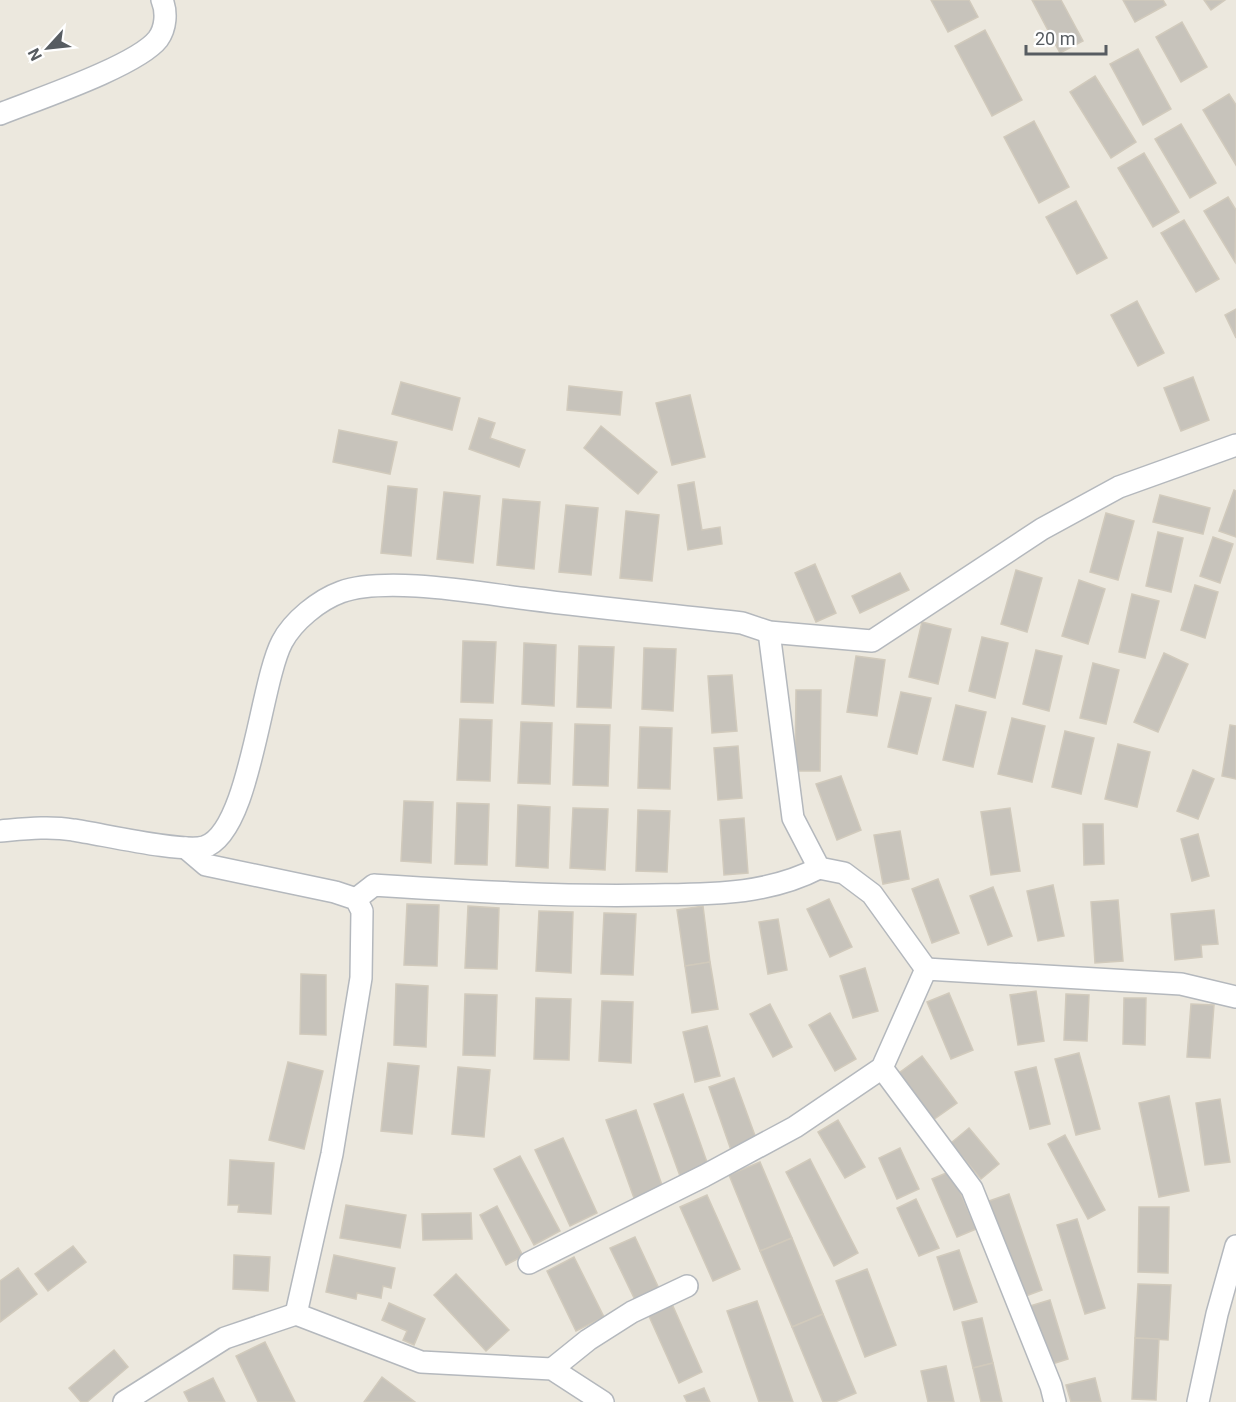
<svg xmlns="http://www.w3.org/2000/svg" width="1236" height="1402" font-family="Roboto,sans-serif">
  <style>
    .building { fill: #c7c3bb; stroke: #d1cabc; stroke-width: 1.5 }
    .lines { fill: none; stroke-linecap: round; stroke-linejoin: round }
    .street-casing { stroke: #b4b8bd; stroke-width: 24 }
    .street { stroke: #fff; stroke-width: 21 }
  </style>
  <rect width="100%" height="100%" fill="#ece8de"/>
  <!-- building -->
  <g class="building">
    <polygon points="931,0 969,0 978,17 948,32"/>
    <polygon points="1032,0 1061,0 1083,41 1060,53"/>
    <polygon points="1123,0 1163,0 1166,5 1135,22"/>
    <polygon points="1204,0 1225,0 1211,10"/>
    <polygon points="1182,22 1207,67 1181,82 1156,37"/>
    <polygon points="985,30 1022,100 992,116 955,46"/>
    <polygon points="1138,49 1171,109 1143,125 1110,64"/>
    <polygon points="1095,76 1136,142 1111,158 1070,92"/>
    <polygon points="1229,94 1236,105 1236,165 1203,110"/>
    <polygon points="1034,121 1069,187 1039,203 1004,137"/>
    <polygon points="1181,124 1216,183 1190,198 1155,139"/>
    <polygon points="1144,153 1179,212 1153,227 1118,168"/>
    <polygon points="1228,197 1236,210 1235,262 1204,211"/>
    <polygon points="1076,201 1107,258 1077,274 1046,217"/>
    <polygon points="1184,220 1219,279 1196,292 1161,233"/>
    <polygon points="1137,301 1164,353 1138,366 1111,315"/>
    <polygon points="1236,309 1236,338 1225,315"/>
    <polygon points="1193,377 1209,420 1181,431 1164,388"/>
    <polygon points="401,382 460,398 452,430 392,414"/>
    <polygon points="569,386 622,392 620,415 567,410"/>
    <polygon points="690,395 705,457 672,465 656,403"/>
    <polygon points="479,418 495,423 490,438 525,450 519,467 469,449"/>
    <polygon points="601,426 657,472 638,494 584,448"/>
    <polygon points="339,430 397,442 390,474 333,462"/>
    <polygon points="694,482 702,530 720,527 722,544 688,550 678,485"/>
    <polygon points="388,486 417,489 411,556 381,553"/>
    <polygon points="1234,490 1236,491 1236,537 1219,531"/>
    <polygon points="444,492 480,496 473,563 437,559"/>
    <polygon points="1160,495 1210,508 1203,534 1153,522"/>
    <polygon points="503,499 540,502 534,569 497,565"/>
    <polygon points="566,505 598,508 591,575 559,572"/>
    <polygon points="626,511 659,515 652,581 620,578"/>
    <polygon points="1106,513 1134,521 1118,580 1090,572"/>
    <polygon points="1158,532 1183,538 1171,592 1146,586"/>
    <polygon points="1213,537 1233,544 1220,583 1200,576"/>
    <polygon points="815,564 836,613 816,622 795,573"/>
    <polygon points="1016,570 1042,578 1027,632 1001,624"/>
    <polygon points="900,573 909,590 860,613 852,596"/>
    <polygon points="1079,580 1105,589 1088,644 1062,636"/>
    <polygon points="1195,585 1218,592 1205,638 1181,630"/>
    <polygon points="1132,594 1159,601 1145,658 1119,652"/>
    <polygon points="922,622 951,629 938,684 909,677"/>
    <polygon points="982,637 1008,643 995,698 969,691"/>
    <polygon points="463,641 496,642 493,703 461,702"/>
    <polygon points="524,643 556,645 554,706 522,704"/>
    <polygon points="579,646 614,647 611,708 577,707"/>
    <polygon points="644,648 676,649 673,711 642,709"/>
    <polygon points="1036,650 1062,656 1049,711 1023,704"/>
    <polygon points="1164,653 1188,664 1158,732 1134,722"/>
    <polygon points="856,656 885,660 877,716 847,712"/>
    <polygon points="1093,663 1119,670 1106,724 1080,718"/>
    <polygon points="732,675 737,731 712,733 708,676"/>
    <polygon points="796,690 821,690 820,771 795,771"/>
    <polygon points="901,692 931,698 917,754 888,747"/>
    <polygon points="956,705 986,712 973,767 943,760"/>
    <polygon points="1012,718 1045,726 1032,782 998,774"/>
    <polygon points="460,719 492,720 490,781 457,780"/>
    <polygon points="521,722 552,723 550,784 518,783"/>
    <polygon points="575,724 610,725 608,786 573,785"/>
    <polygon points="1230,725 1236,726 1236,779 1222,776"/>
    <polygon points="640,727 672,728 670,789 638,788"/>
    <polygon points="1065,731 1094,738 1081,794 1052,787"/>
    <polygon points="1118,744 1150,752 1137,807 1105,799"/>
    <polygon points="738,746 742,798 718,800 714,748"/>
    <polygon points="1193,770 1214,779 1198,819 1177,811"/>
    <polygon points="841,776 861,830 837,840 816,784"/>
    <polygon points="404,801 433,802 431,863 401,861"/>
    <polygon points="457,803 489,804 487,865 455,864"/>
    <polygon points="518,805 550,807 548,868 516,866"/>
    <polygon points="573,808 608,809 605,870 570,868"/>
    <polygon points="1010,808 1020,871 991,875 981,812"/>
    <polygon points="638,810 670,811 667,872 636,871"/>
    <polygon points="744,818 748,873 724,875 720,820"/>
    <polygon points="1083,824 1103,824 1104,864 1084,865"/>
    <polygon points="900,831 909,879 883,884 874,835"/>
    <polygon points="1198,834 1209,876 1192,881 1181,839"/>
    <polygon points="938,879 959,933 932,943 912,889"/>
    <polygon points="1053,885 1064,936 1038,941 1027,891"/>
    <polygon points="993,887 1012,936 988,945 970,896"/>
    <polygon points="829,899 852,947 830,957 807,909"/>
    <polygon points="1118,900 1123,961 1095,963 1091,902"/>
    <polygon points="407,904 439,905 437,966 404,965"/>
    <polygon points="468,906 499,908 497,969 465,968"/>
    <polygon points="703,906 710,962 685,966 677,910"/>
    <polygon points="1214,910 1218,944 1201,945 1202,957 1175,960 1171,914"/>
    <polygon points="539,911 573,912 571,973 536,971"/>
    <polygon points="604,913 636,914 633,975 601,974"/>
    <polygon points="778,919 787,970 768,974 759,922"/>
    <polygon points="710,962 718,1009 692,1013 685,966"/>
    <polygon points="865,968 878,1011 853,1018 840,976"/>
    <polygon points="301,974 326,975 326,1035 300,1034"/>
    <polygon points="396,984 428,986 426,1047 394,1045"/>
    <polygon points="1036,991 1044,1041 1018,1045 1010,995"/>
    <polygon points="949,993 973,1050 951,1059 927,1002"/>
    <polygon points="465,994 497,995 495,1056 463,1055"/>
    <polygon points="1066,994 1089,995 1087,1041 1064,1040"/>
    <polygon points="536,998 571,999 569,1060 534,1059"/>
    <polygon points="1124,998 1146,998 1145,1045 1123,1044"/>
    <polygon points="602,1001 633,1002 631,1063 599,1061"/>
    <polygon points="770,1004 792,1047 773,1057 750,1014"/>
    <polygon points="1191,1004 1214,1005 1210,1058 1187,1057"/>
    <polygon points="830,1013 856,1059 835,1071 809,1025"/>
    <polygon points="707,1026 720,1076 695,1082 683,1032"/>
    <polygon points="1079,1053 1100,1129 1076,1135 1055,1059"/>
    <polygon points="922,1056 957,1103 933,1120 899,1073"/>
    <polygon points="288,1062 323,1071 304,1149 269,1140"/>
    <polygon points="388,1063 419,1066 412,1134 381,1131"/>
    <polygon points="458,1067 490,1070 484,1137 452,1134"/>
    <polygon points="1036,1067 1050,1124 1030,1129 1015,1072"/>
    <polygon points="734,1078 757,1141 731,1150 709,1087"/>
    <polygon points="683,1094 708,1165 680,1176 654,1104"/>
    <polygon points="1169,1096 1189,1191 1159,1197 1139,1103"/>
    <polygon points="1220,1099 1230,1162 1205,1165 1196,1103"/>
    <polygon points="636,1110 663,1188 634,1198 606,1120"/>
    <polygon points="838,1120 865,1167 845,1178 818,1132"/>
    <polygon points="969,1128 999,1164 981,1179 951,1143"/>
    <polygon points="1065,1135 1105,1210 1088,1219 1048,1144"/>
    <polygon points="563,1138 597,1213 570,1226 535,1150"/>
    <polygon points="900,1148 919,1189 897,1199 879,1158"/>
    <polygon points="520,1156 560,1231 534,1245 494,1169"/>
    <polygon points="810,1159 858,1253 834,1266 786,1172"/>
    <polygon points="230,1160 274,1163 271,1214 238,1212 239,1205 228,1205"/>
    <polygon points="760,1162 792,1238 760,1251 729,1175"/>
    <polygon points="951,1171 976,1229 957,1237 932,1179"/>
    <polygon points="1009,1194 1042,1290 1023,1297 989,1201"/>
    <polygon points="707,1195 740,1269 713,1281 680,1207"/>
    <polygon points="916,1199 939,1248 919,1256 897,1208"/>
    <polygon points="346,1205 406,1215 400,1248 340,1238"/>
    <polygon points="497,1206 523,1256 506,1265 480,1215"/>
    <polygon points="1139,1207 1169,1207 1168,1273 1138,1272"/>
    <polygon points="471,1213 472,1239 423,1240 422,1214"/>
    <polygon points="1077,1219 1105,1308 1085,1314 1057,1225"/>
    <polygon points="635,1237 661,1293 637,1304 610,1248"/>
    <polygon points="792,1238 823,1314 792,1327 760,1251"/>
    <polygon points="73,1246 86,1262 48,1291 35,1274"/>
    <polygon points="959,1250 977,1302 954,1310 937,1257"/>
    <polygon points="234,1255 270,1257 268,1291 233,1289"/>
    <polygon points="334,1255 395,1268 391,1288 383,1286 381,1298 357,1293 356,1299 326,1292"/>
    <polygon points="574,1257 604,1317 576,1331 547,1271"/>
    <polygon points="18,1268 37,1294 0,1322 0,1281"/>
    <polygon points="867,1269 896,1345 865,1357 836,1281"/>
    <polygon points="456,1274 509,1330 486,1351 434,1295"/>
    <polygon points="1138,1284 1171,1285 1168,1340 1135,1338"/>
    <polygon points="1050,1300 1068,1359 1049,1365 1030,1306"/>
    <polygon points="757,1301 793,1402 759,1402 727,1311"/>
    <polygon points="389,1303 425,1319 414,1345 403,1340 407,1331 382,1320"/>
    <polygon points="672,1304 702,1372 679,1383 648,1314"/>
    <polygon points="823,1314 856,1393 835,1402 823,1402 792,1327"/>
    <polygon points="982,1318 993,1363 973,1368 962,1322"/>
    <polygon points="1135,1338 1159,1339 1156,1400 1132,1399"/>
    <polygon points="265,1342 295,1402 258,1402 236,1356"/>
    <polygon points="114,1350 128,1367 87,1402 81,1402 69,1388"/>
    <polygon points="993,1363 1002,1402 981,1402 973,1368"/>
    <polygon points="946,1366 954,1402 928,1402 921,1371"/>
    <polygon points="382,1377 415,1402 364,1402"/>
    <polygon points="213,1378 225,1402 189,1402 184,1392"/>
    <polygon points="1095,1378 1101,1402 1071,1402 1066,1385"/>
    <polygon points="704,1388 710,1402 687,1402 684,1396"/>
  </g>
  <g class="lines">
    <!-- street casing -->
    <g class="street-casing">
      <g id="street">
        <path d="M0 114C35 100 137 66 158 39 166 28 167 12 162 0"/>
        <polyline points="769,632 793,818 819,868 844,873 872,894 926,969"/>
        <path d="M0 831C24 829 49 826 73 830 101 834 182 853 204 847 250 833 260 684 282 642 293 621 319 600 341 592 386 576 479 593 528 599 599 608 670 615 742 623L769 632 872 641 1042 529 1119 487 1236 445"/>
        <polyline points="186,848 206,865 335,892 356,899 362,911 361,978 332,1154 296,1314 421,1362 552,1369 603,1402"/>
        <path d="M356 899 374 885C468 891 559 897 654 895 711 894 767 895 819 868"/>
        <polyline points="926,969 1181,984 1236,997"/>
        <polyline points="882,1068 972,1189 1051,1386 1055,1402"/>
        <polyline points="529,1263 704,1176 795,1127 882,1068 926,969"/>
        <polyline points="552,1369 588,1340 632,1312 687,1286"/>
        <polyline points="124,1402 225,1338 296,1314"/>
        <polyline points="1198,1402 1217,1314 1236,1246"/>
      </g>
    </g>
    <!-- street -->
    <use href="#street" class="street"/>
  </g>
  <!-- north arrow -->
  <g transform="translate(48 48) rotate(243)" stroke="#ffffff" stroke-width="4.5" paint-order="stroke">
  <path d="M0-4.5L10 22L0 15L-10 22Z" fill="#575c61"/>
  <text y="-9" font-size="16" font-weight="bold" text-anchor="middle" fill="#575c61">N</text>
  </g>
  <!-- scale -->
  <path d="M1026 45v9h80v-9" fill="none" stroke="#575c61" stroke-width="3"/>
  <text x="1035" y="45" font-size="18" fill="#575c61" stroke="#ffffff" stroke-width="4.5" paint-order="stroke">20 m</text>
</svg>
